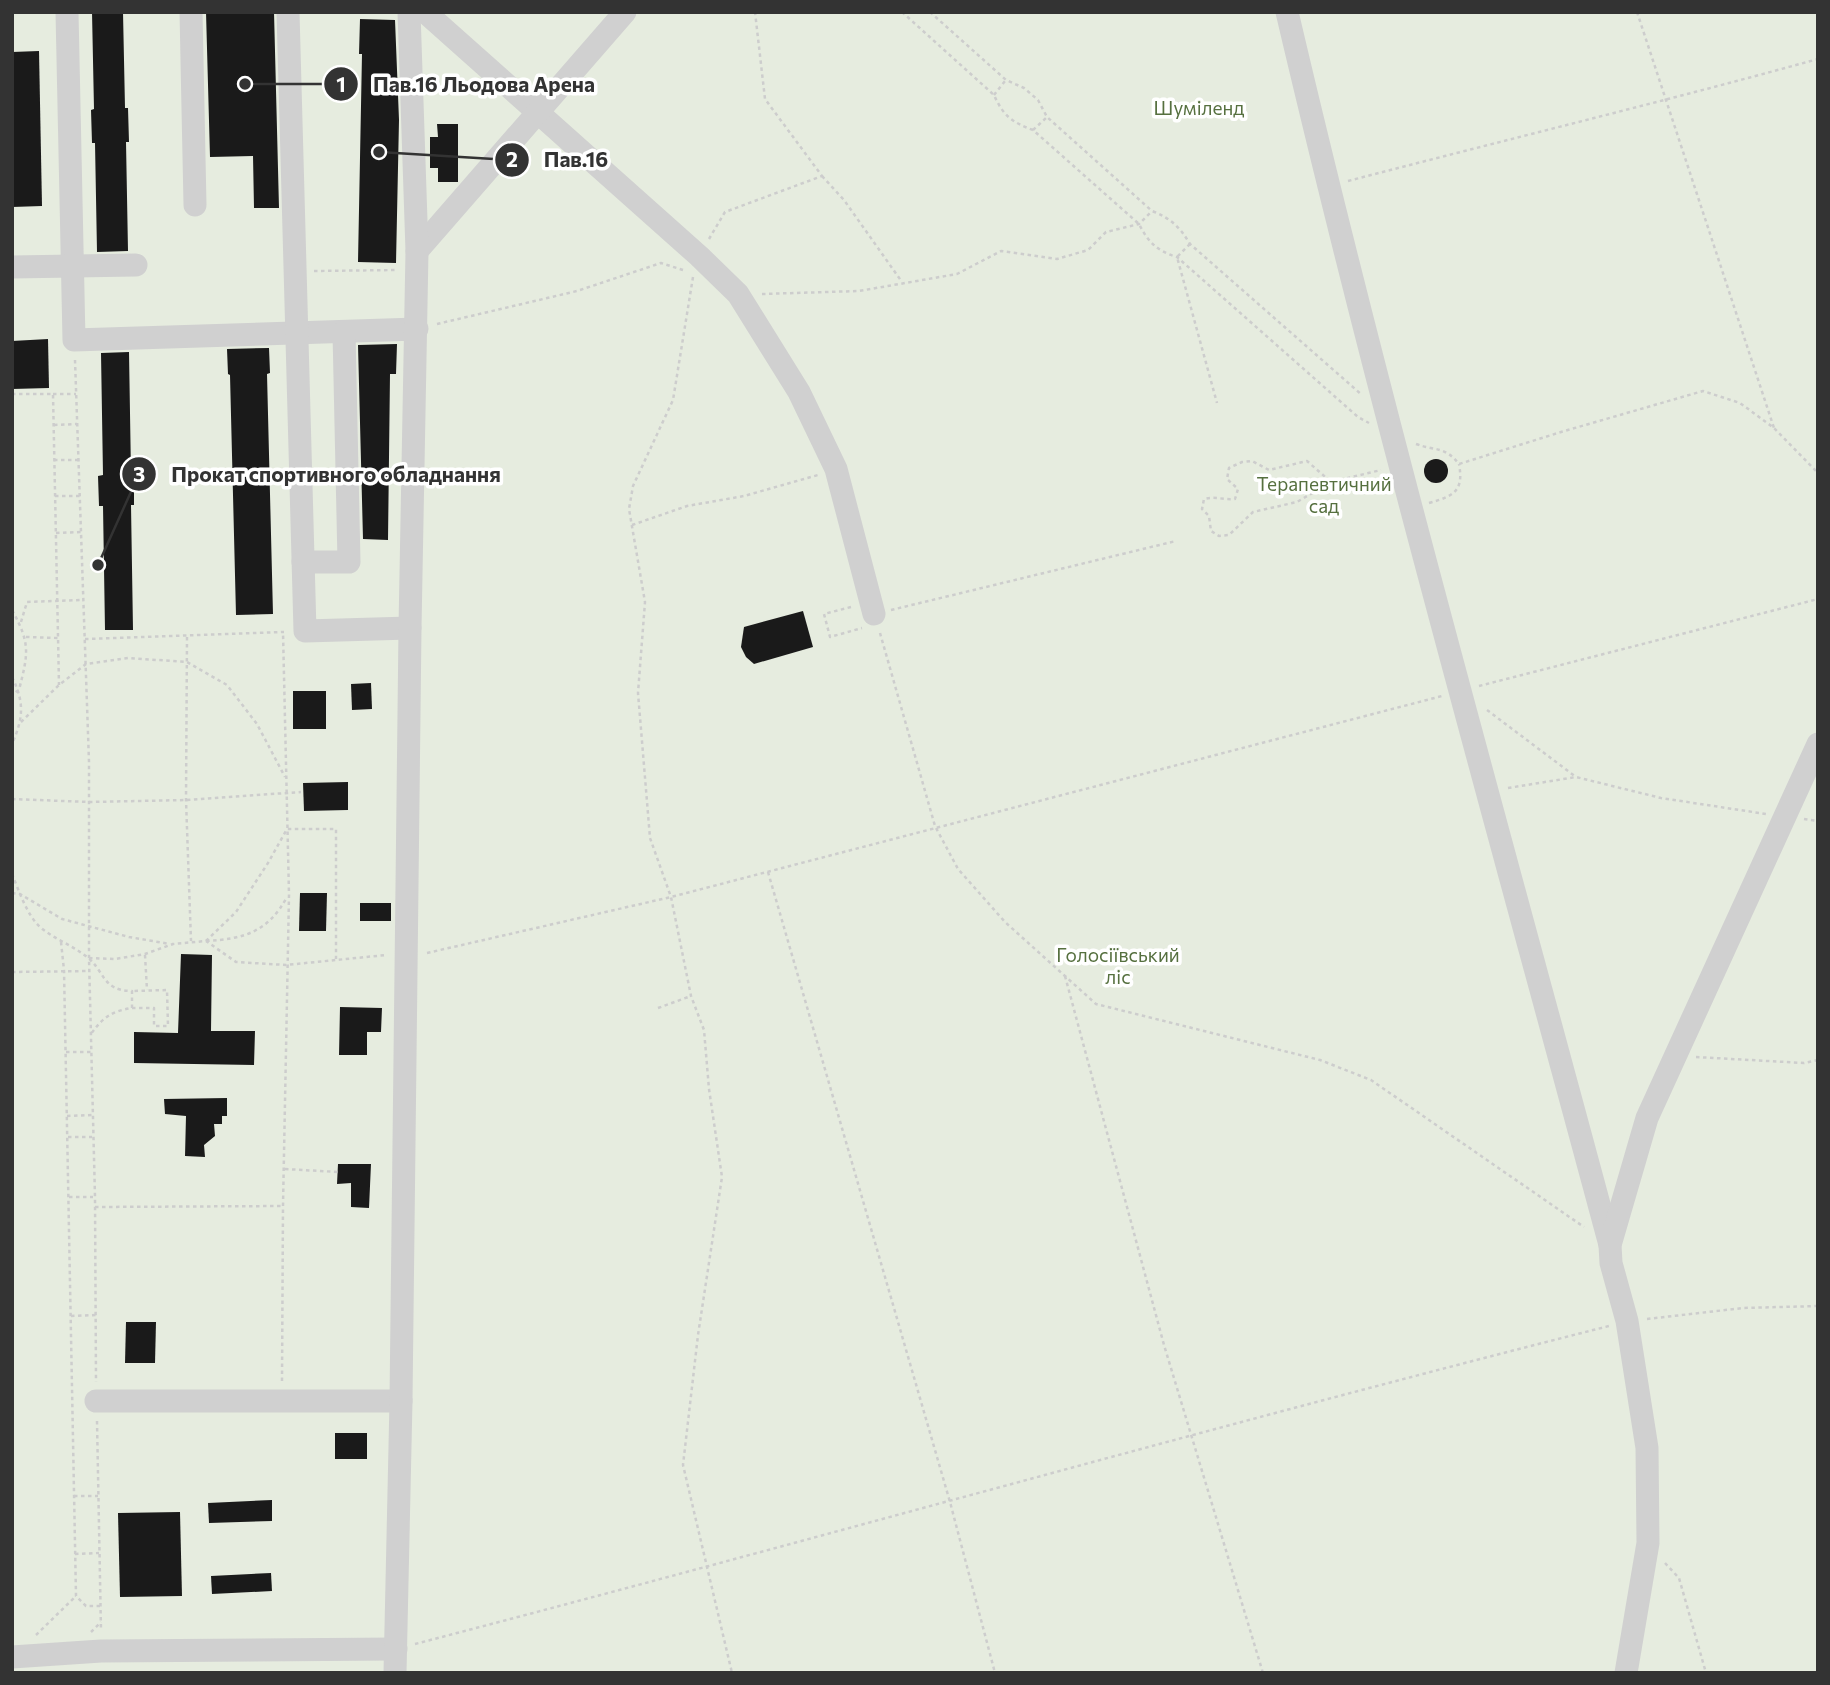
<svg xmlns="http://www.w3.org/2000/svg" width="1830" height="1685" font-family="Commissioner,sans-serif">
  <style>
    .green { fill: #e6ecdf }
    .building { fill: #1a1a1a }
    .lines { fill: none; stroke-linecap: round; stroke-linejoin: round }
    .path { stroke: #cdcdcd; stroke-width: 2.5; stroke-dasharray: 3.5 3.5; stroke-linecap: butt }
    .minor { stroke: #d0d0d0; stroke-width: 23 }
    .labels { text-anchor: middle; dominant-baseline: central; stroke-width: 7; stroke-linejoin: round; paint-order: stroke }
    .park-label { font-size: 19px; fill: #56703f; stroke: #fff }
    .leader { fill: none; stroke: #333; stroke-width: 2.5 }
    .callout-dot { fill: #333; stroke: #fff; stroke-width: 2.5 }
    .mark-label { font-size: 21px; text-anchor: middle; font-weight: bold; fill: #fff }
    .callout-label { font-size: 21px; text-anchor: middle; font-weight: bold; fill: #333; stroke: #fff; stroke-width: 7; stroke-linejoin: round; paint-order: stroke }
  </style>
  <rect width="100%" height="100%" fill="#fff"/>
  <!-- green -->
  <rect class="green" x="12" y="12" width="1806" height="1661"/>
  <!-- building -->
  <g class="building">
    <polygon points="92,12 123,12 125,108 128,108 129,142 126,142 128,251 97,252 95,143 92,143 91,110 94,109"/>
    <polygon points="206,12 274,12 279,208 254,208 253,156 210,157"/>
    <polygon points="360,19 395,20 399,120 396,263 358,262 362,54 359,54"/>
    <polygon points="39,51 42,206 12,207 12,52"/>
    <polygon points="437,124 458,124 458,182 438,182 438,168 430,168 430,137 438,137"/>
    <polygon points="48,339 49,388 12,389 12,341"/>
    <polygon points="397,344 396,374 390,374 388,540 363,539 358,345"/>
    <polygon points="269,348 270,373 267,374 273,614 236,615 230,375 228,374 227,349"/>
    <polygon points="129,352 131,474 134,474 134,505 131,505 133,630 105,630 103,506 99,506 98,476 103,475 101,353"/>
    <circle cx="1436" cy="471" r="12"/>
    <polygon points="803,611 813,647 754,664 746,657 741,647 744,627"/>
    <polygon points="371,683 372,709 352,710 351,684"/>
    <rect x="293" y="691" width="33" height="38"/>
    <polygon points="348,782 348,810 304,811 303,783"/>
    <polygon points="300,893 327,893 326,931 299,931"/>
    <rect x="360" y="903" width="31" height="18"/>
    <polygon points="181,954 212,955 211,1031 255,1031 254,1065 134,1063 134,1032 178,1033"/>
    <polygon points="340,1007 382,1008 381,1032 367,1032 367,1055 339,1055"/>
    <polygon points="227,1098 227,1116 222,1116 222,1124 214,1124 215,1136 204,1145 205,1157 185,1156 186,1116 165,1114 164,1099"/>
    <polygon points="338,1164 371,1164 369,1208 351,1207 351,1183 337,1184"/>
    <polygon points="126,1322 156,1322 155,1363 125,1363"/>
    <rect x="335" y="1433" width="32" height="26"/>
    <polygon points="272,1500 272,1521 209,1523 208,1503"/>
    <polygon points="180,1512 182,1596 120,1597 118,1513"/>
    <polygon points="271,1573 272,1591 212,1594 211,1576"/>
  </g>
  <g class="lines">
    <!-- path -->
    <g class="path">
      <path d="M902 12 994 95C1003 115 1011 122 1033 130L1139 224C1148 242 1157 251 1177 257L1358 417 1369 423"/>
      <path d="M930 12 1006 80 1024 88 1038 100 1047 117 1152 211C1170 218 1180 227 1190 244L1362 395"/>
      <polyline points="1637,12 1774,428"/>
      <polyline points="994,95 1005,81"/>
      <polyline points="1033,130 1046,118"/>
      <polyline points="822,176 844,200 902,282"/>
      <path d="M1348 181C1505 140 1662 102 1818 59"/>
      <polyline points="709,239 725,212 822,176 765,99 755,12"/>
      <polyline points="1190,244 1177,257 1217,403"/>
      <polyline points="314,271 398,270"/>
      <polyline points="693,277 673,400 633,486 629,509 645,602 638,693 650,838 671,897 691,996 704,1030 709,1089 722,1177 698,1335 683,1465 732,1673"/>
      <polyline points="762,294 859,291 957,274 1001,251 1057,259 1088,250 1106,232 1139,224 1152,211"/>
      <polyline points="437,324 577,291 661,263 683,270"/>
      <polyline points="75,360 89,762 89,958 95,1197 96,1382"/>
      <polyline points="12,394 53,394 59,685"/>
      <polyline points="53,394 76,394"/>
      <polyline points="54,425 77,424"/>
      <path d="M1416 444C1435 451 1445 446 1459 464L1561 432 1703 391 1740 403 1774 428 1818 473"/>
      <polyline points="54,460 79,460"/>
      <path d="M1331 482 1297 502 1253 512 1229 535 1219 536 1211 531 1209 516 1202 509 1204 499C1215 496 1223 500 1235 499L1238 489 1227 479 1229 468 1242 462 1252 461 1269 470 1307 461 1331 482 1381 470"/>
      <polyline points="55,496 80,496"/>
      <path d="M1429 503C1454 496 1464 491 1459 464"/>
      <polyline points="632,525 687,506 744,496 818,475"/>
      <polyline points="56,533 81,532"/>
      <polyline points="851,607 824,614 830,637 862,628"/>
      <path d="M12 610C31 644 28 654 19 690L12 694"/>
      <polyline points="891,610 1176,541"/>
      <polyline points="21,622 27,602 83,600"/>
      <polyline points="880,633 935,826 958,869 1005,922 1096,1004 1320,1060 1371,1080 1584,1227"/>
      <polyline points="26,637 58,638"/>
      <polyline points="187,637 186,800 191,941"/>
      <polyline points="85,639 284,632"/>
      <path d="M12 677C25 703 23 719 12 744"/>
      <polyline points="1479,686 1818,599"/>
      <polyline points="1487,710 1576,777"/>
      <polyline points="21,722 59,685 86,664 128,658 187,662 227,685 257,724 285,777"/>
      <polyline points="1508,788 1576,777 1661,798 1766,814"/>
      <polyline points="12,799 89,802 186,800 301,792"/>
      <polyline points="1804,819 1818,821"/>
      <polyline points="768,872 950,1502 995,1673"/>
      <path d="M12 874C19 891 27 915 40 927 54 939 72 945 87 957 105 971 102 991 132 991V1008C112 1011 103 1017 91 1034"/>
      <polyline points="12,893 20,894 62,919 129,937 170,944"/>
      <polyline points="206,941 236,912 268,863 287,829 336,829 336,959"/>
      <path d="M206 941C244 939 268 932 287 897"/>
      <polyline points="61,942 64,970 76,1596 86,1606 100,1606"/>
      <polyline points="427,953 671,897 1442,696"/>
      <polyline points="145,955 147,990"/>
      <polyline points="89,958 115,959 145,954 173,944 206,941 236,962 286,965 386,955"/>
      <polyline points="12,972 89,971"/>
      <polyline points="1065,976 1164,1345 1263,1673"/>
      <polyline points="132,1008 154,1008 154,1026 168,1026 167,990 133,991"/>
      <polyline points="658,1008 691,996"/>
      <polyline points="66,1052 91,1052"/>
      <polyline points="1696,1057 1804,1063 1818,1060"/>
      <polyline points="67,1116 92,1115"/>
      <polyline points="68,1137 92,1137"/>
      <polyline points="285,1169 338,1172"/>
      <polyline points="69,1197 93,1197"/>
      <polyline points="95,1207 283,1206"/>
      <polyline points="71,1316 96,1315"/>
      <polyline points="1647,1319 1743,1308 1818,1306"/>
      <polyline points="282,1381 283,1206 289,895 283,632"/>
      <polyline points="97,1421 101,1631"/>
      <polyline points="74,1496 98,1496"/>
      <polyline points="75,1554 99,1553"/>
      <polyline points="1665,1563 1679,1578 1706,1673"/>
      <polyline points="91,1632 101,1622"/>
      <polyline points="36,1635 76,1596"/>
      <path d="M415 1644C814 1540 1210 1427 1609 1326"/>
    </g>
    <!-- minor -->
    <g class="minor">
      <polyline points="67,12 74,340 417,329"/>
      <polyline points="191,12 195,205"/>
      <polyline points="288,12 305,631 410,628"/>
      <polyline points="425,12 699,256 738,294 799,392 836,469 874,614"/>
      <path d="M1287 12C1384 426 1500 835 1610 1245"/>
      <polyline points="417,251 625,12"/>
      <polyline points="12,267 136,265"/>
      <polyline points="303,562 349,562 344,332"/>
      <polyline points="96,1401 401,1401"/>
      <polyline points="12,1657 101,1651 396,1649"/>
      <polyline points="395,1673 401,1401 410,628 417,251 409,12"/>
      <polyline points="1626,1673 1648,1543 1647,1448 1627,1321 1611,1263 1610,1245 1647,1118 1818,744"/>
    </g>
  </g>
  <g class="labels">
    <!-- park labels -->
    <g class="park-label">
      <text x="1199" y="107">Шуміленд</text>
      <text x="1324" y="483">Терапевтичний<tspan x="1324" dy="22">сад</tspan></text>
      <text x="1118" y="954">Голосіївський<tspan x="1118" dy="22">ліс</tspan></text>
    </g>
  </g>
  <!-- callouts -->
  <path class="leader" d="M245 84L341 84M379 152L512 160M98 565L139 474"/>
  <g class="callout-dot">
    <circle cx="245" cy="84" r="7"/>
    <circle cx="379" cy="152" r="7"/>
    <circle cx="98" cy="565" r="7"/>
    <circle cx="341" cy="84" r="18"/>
    <circle cx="512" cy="160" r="18"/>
    <circle cx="139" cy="474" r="18"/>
  </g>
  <g class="mark-label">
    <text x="341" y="92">1</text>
    <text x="512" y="167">2</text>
    <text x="139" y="482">3</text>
  </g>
  <g class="callout-label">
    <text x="484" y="92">Пав.16 Льодова Арена</text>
    <text x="576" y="167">Пав.16</text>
    <text x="336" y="482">Прокат спортивного обладнання</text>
  </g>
  <!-- border -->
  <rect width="1830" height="1685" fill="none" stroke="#333333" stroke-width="28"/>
</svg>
